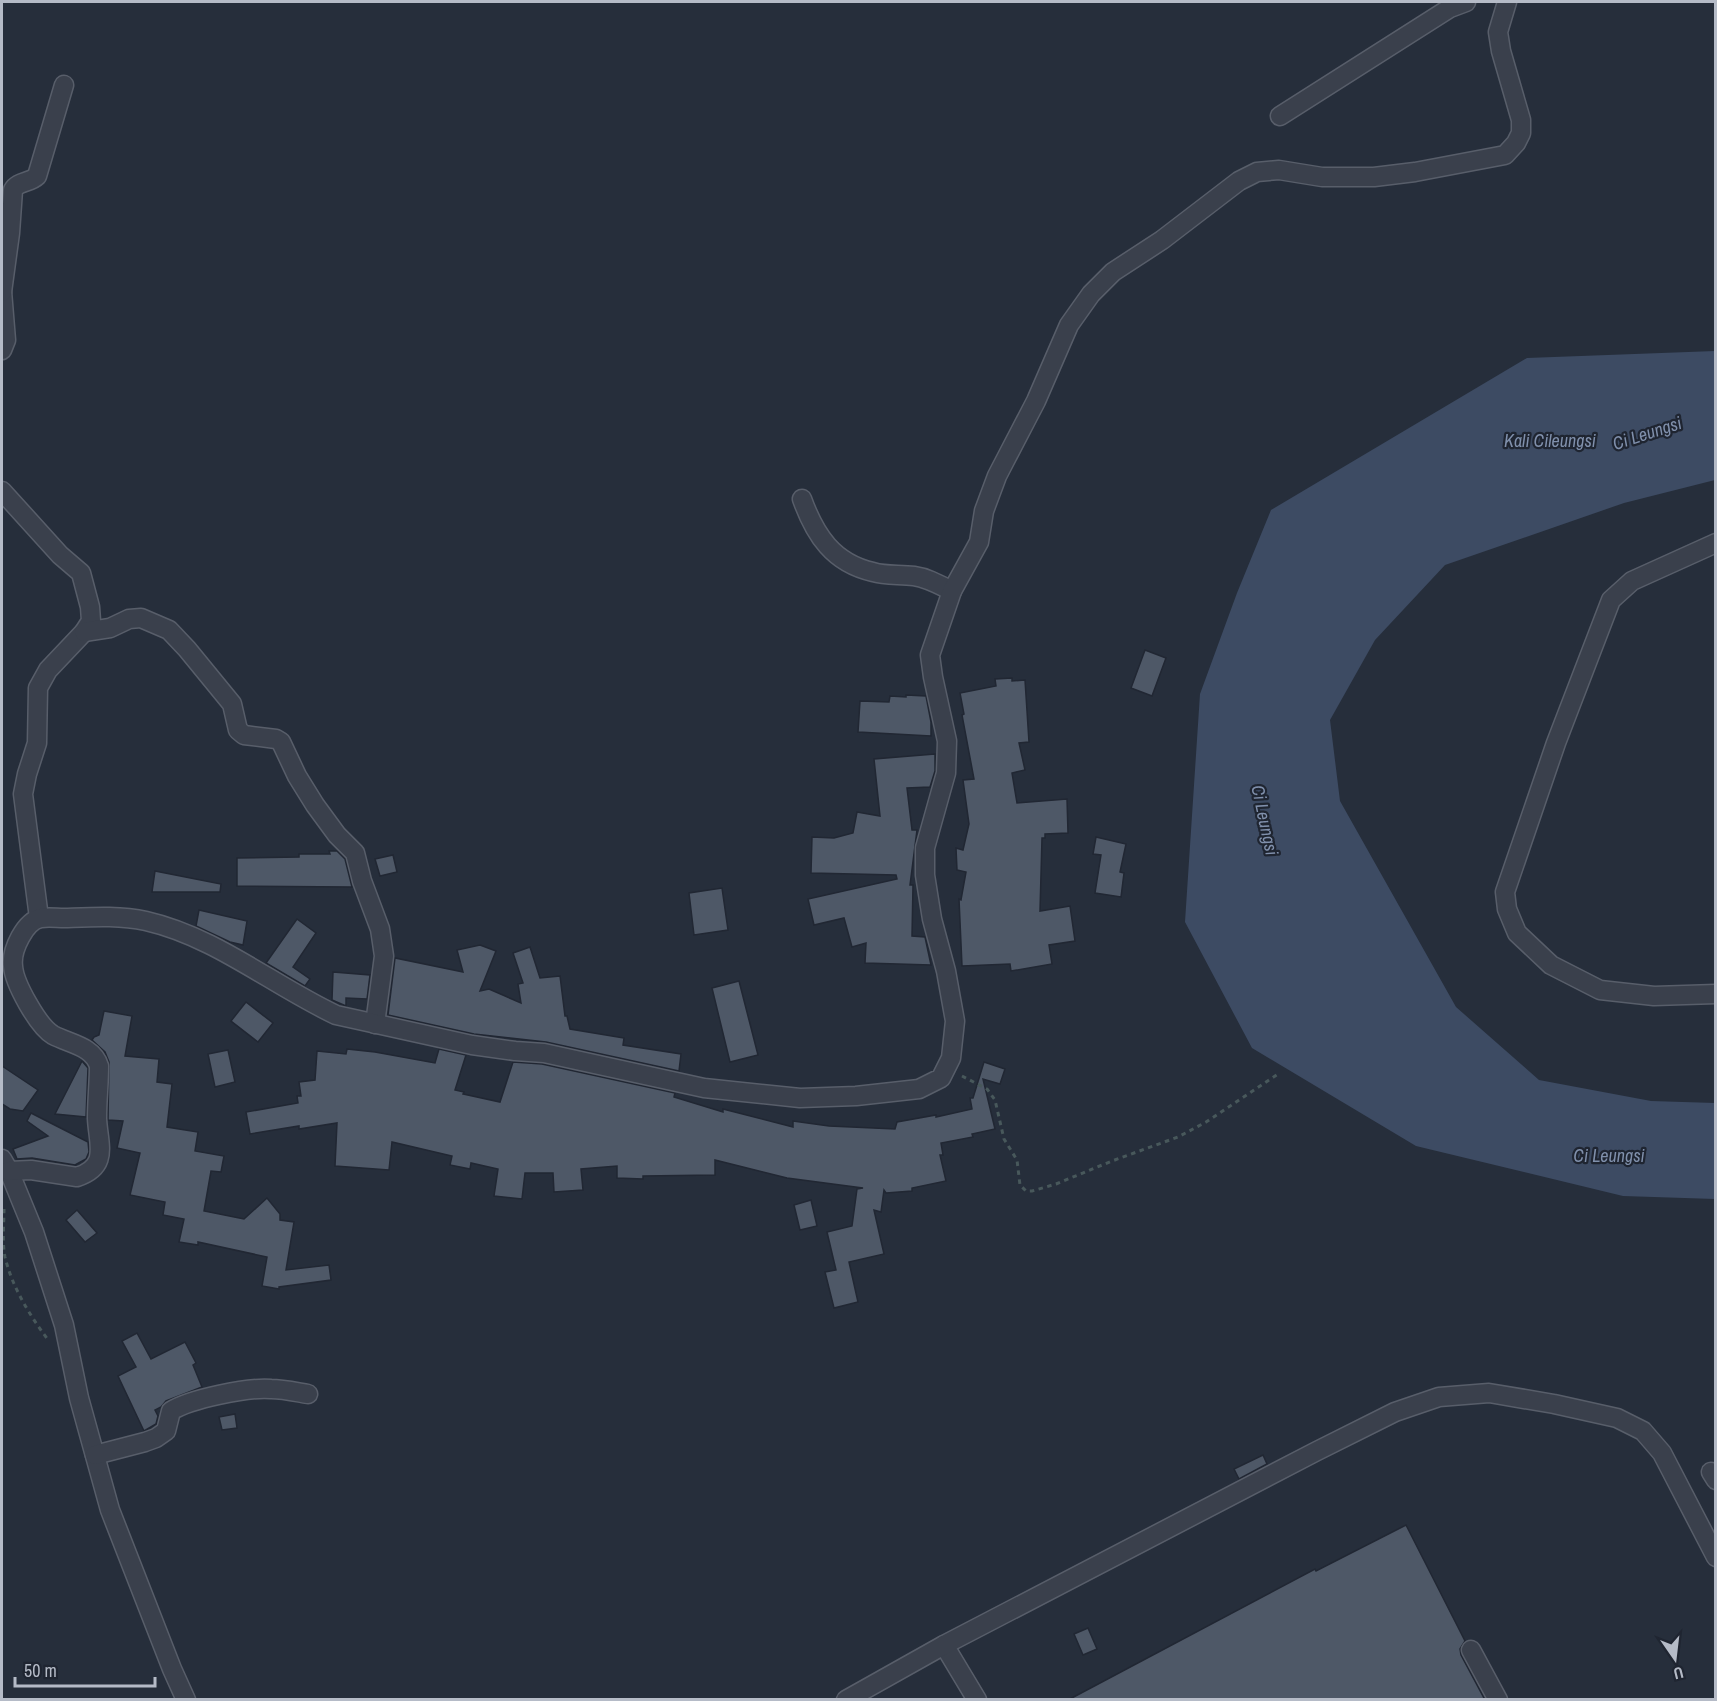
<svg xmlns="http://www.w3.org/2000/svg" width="1717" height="1701" font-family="'Archivo Narrow',sans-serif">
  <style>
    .water { fill: #3d4b63 }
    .building { fill: #4e5867; stroke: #212733; stroke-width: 1.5 }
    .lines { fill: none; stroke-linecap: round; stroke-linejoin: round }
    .minor-casing { stroke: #585e6a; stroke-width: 21 }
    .path { stroke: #48585b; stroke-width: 3; stroke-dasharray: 4.5 4.5; stroke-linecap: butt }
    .minor { stroke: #3a404c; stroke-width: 18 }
    .labels { text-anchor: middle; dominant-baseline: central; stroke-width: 4.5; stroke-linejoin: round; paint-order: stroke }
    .water-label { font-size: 18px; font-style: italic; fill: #8090ac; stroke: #1f2531 }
  </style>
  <rect width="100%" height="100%" fill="#262e3b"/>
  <!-- water -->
  <polygon class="water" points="1715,351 1715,480 1624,503 1445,565 1375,640 1330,720 1340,801 1456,1007 1539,1080 1651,1101 1715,1103 1715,1199 1623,1196 1416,1146 1252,1048 1185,922 1200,694 1237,593 1271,510 1527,358"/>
  <!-- building -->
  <g class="building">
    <polygon points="1145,650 1166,658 1152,696 1131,688"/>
    <polygon points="1012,678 1012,681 1025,680 1029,742 1019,743 1025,770 1012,773 1017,803 1067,799 1068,833 1045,834 1045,838 1042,838 1040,911 1070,906 1075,941 1049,945 1052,964 1011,971 1010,964 962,966 959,899 961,900 966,872 957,870 956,848 963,850 969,824 963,780 974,779 962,715 964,714 960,693 996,686 995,679"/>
    <polygon points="906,695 926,696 931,722 931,736 858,732 860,701 889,702 890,696 906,697"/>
    <polygon points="935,754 935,771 930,787 907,788 912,830 917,830 910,885 913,885 912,936 925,937 931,965 865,963 866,943 852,947 844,918 814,925 808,899 897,879 896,875 811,873 812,837 834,838 853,833 857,812 880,816 874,759"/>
    <polygon points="1096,837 1126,844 1120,872 1124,873 1121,897 1095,893 1101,855 1093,854"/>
    <polygon points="329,851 337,851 345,859 352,887 237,886 237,858 299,857 299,854 330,854"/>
    <polygon points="393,855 397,872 380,876 375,859"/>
    <polygon points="155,871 221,884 220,892 152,892"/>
    <polygon points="722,888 728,930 694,935 689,893"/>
    <polygon points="199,910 247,921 243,945 230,942 196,926"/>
    <polygon points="297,919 316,933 293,967 310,979 305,986 266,963"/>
    <polygon points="480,945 496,951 480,991 489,989 521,1003 518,984 523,983 513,953 530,947 540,978 560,976 565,1016 567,1016 570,1029 624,1038 623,1045 681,1054 679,1071 546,1042 474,1034 388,1015 395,958 463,972 457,950"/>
    <polygon points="333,972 370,975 367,999 346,998 346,1006 332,1000"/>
    <polygon points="739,981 758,1055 730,1062 712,988"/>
    <polygon points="246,1002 273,1023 258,1042 231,1021"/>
    <polygon points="104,1011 132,1016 125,1056 159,1059 157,1082 172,1084 167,1127 198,1132 195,1151 224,1156 221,1172 211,1171 204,1211 244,1219 267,1198 280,1214 280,1220 294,1222 286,1270 329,1265 331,1280 279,1287 279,1289 262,1286 267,1257 198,1242 198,1245 179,1242 184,1219 163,1215 165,1202 130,1195 140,1153 117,1148 123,1121 108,1120 109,1062 105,1052 92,1040 94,1037 99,1035"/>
    <polygon points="347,1049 375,1052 435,1063 439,1049 466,1055 455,1090 464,1092 463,1094 500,1102 513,1062 542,1064 675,1093 674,1097 723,1112 723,1109 793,1127 793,1121 829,1126 895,1129 897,1122 936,1115 936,1117 972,1109 970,1098 973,1098 984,1062 1005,1069 1000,1084 983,1079 995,1129 972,1134 973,1137 941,1143 943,1155 940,1155 946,1181 912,1188 912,1191 886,1193 884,1190 881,1212 874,1210 884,1254 849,1262 858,1302 834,1308 825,1272 836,1270 827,1232 852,1226 857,1189 863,1188 787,1178 715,1160 715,1175 643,1176 643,1179 617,1178 617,1166 581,1169 583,1190 554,1192 553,1173 525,1173 522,1199 494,1196 498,1169 471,1163 470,1169 450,1165 452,1156 392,1142 389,1170 335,1166 337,1123 299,1129 299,1126 250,1134 246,1112 298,1103 297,1096 301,1096 299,1082 315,1080 317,1051 346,1054"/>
    <polygon points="228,1050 235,1082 215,1087 208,1054"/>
    <polygon points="82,1061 88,1068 86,1117 55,1114"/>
    <polygon points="2,1066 38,1090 23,1111 10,1109 2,1104"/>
    <polygon points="31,1113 88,1142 89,1152 86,1159 75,1165 32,1158 17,1159 13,1149 48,1136 27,1121"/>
    <polygon points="811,1200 817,1226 800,1230 794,1205"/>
    <polygon points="77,1210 97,1233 85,1242 66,1220"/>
    <polygon points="137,1333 151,1359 185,1342 196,1363 193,1365 202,1387 166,1401 161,1407 155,1410 158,1416 156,1424 144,1431 118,1376 136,1367 122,1341"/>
    <polygon points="235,1414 237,1428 222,1430 219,1417"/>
    <polygon points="1263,1455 1267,1464 1239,1479 1234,1469"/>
    <polygon points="1406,1525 1465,1641 1460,1649 1461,1655 1485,1700 1068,1700 1315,1569 1316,1571"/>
    <polygon points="1088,1628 1097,1649 1083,1655 1074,1634"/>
  </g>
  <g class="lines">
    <!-- minor casing -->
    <g class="minor-casing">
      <g id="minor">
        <polyline points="1280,116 1450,8 1466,2"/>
        <polyline points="2,291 6,340 2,350"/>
        <path d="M2 292 10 233 13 190C18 181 30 183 37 176L64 85"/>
        <polyline points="2,491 60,555 81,573 90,607 91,621 84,632 48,670 38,688 37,743 27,774 23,794 39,918"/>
        <path d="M802 499C815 535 833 563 873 572 886 576 900 574 914 576 928 578 940 585 952 591"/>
        <polyline points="1716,543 1632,581 1611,600 1556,743 1505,892 1507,909 1517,933 1551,965 1600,990 1654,996 1716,994"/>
        <polyline points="84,632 110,628 129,619 141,618 169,630 187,649 232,704 238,730 244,735 276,739 281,742 297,776 315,805 337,835 355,853 362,881 380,929 384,956 375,1024"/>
        <polyline points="2,1159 9,1171 34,1232 64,1325 79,1398 110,1510 172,1669 186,1700"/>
        <path d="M9 1171 31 1170 77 1177C110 1166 98 1144 97 1118 97 1101 99 1083 99 1066 93 1046 70 1044 53 1035 38 1026 14 983 13 966 11 950 25 921 41 918 49 917 57 918 64 918 91 917 119 915 146 921 216 937 272 985 336 1015L472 1045 515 1051 544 1053 704 1088 800 1098 856 1096 919 1089 941 1078 951 1058 955 1021 946 971 932 919 925 875V848L946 773 947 741 933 677 930 655 952 591 979 542 984 511 997 476 1036 401 1069 325 1091 294 1113 272 1162 240 1239 181 1257 172 1279 170 1322 177H1374L1415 172 1505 155 1516 143 1521 133V120L1501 51 1498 32 1507 2"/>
        <path d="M95 1455 145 1442 156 1438 166 1431 171 1411C190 1399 248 1387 271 1389 283 1389 296 1392 308 1394"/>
        <polyline points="1711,1472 1716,1480"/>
        <polyline points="944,1645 977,1700"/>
        <polyline points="1471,1650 1498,1700"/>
        <polyline points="846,1700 944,1645 1317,1451 1395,1412 1439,1397 1489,1393 1554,1404 1617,1418 1643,1431 1662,1453 1716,1557"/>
      </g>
    </g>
    <!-- path -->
    <g class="path">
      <polyline points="962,1076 987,1089 995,1100 1004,1139 1017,1160 1020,1185 1026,1191 1032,1191 1056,1184 1112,1161 1178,1137 1206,1122 1278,1074"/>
      <path d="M4 1209C4 1224 2 1242 5 1257 12 1287 30 1316 49 1341"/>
    </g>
    <!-- minor -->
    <use href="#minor" class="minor"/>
  </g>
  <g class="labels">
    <!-- water labels -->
    <g class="water-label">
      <text transform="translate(1647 433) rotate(-18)">Ci Leungsi</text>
      <text x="1550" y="440">Kali Cileungsi</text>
      <text transform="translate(1265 820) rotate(78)">Ci Leungsi</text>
      <text x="1609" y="1155">Ci Leungsi</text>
    </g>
  </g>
  <!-- border -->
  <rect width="1717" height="1701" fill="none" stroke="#b5bbc7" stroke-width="6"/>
  <!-- north arrow -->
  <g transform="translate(1675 1659) rotate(166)" stroke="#1f2531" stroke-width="4.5" paint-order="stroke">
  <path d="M0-4.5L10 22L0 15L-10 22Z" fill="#b5bbc7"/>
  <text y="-9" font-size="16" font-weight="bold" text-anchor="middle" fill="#b5bbc7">U</text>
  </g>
  <!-- scale -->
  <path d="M15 1677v9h140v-9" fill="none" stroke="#b5bbc7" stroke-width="3"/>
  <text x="24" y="1677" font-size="18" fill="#b5bbc7" stroke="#1f2531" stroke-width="4.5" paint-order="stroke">50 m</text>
</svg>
